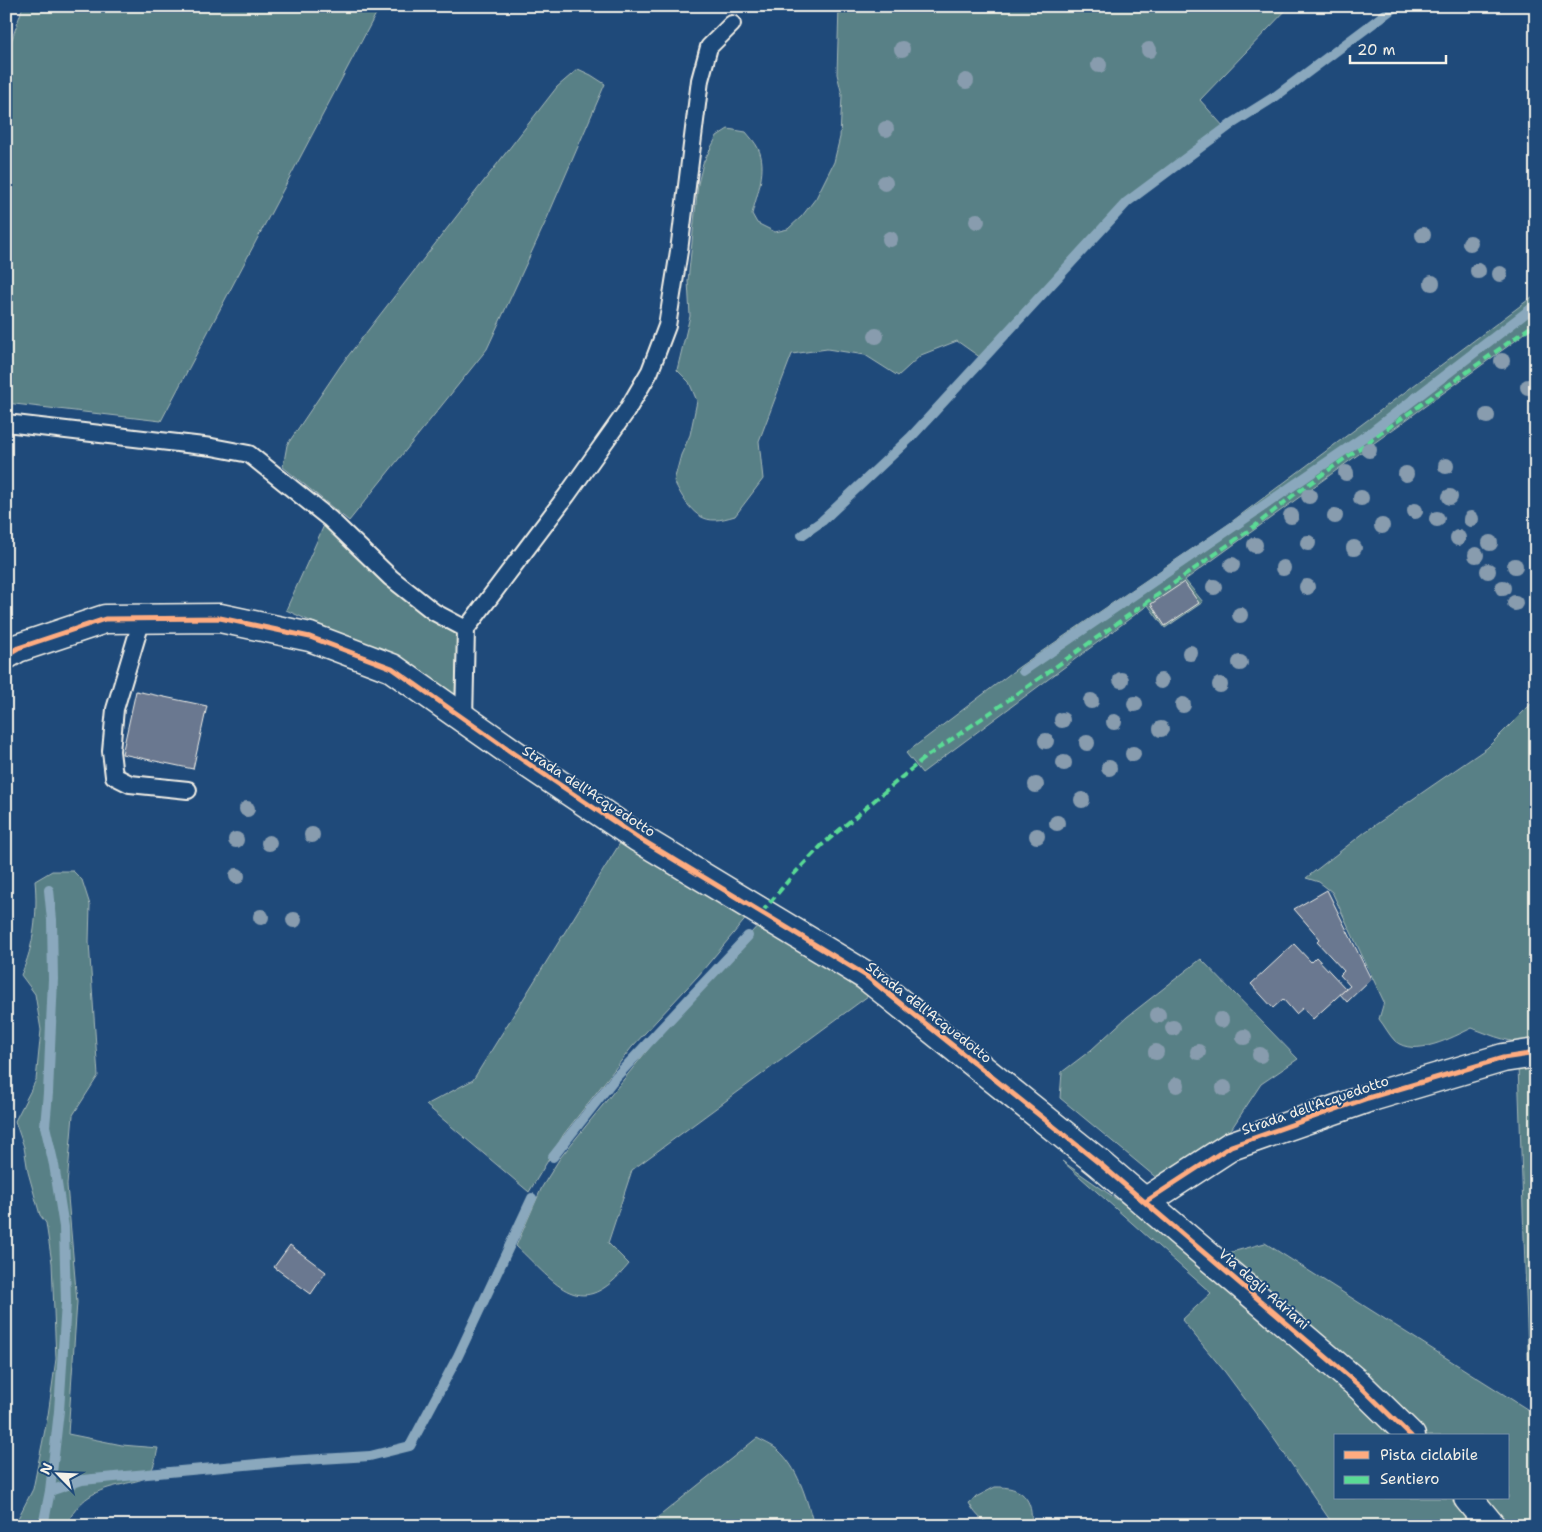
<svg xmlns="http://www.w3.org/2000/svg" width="1542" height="1532" font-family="'Shantell Sans',sans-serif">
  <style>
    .green { fill: #598086; stroke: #a6b8b7 }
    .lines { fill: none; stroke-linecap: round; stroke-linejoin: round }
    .stream { stroke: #8aa8bd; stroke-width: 10 }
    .building { fill: #6b7890; stroke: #f4f1e8 }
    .service-casing { stroke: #f4f1e8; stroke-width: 20 }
    .minor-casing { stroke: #f4f1e8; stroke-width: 31 }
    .service { stroke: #1f4a7a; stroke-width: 16 }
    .minor { stroke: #1f4a7a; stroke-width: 28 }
    .quiet { stroke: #5adb95; stroke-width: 4; stroke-dasharray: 8 4; stroke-linecap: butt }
    .cycleway-casing { stroke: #1f4a7a; stroke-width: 8 }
    .cycleway { stroke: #ffac80; stroke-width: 5 }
    .tree { fill: #889cae }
    .labels { text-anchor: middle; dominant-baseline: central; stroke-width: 4; stroke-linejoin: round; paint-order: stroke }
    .street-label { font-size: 14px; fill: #f4f1e8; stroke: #1f4a7a }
  </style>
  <rect width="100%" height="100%" fill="#1f4a7a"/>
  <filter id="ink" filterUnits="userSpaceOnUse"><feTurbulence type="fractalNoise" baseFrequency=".02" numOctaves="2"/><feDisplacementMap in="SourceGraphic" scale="10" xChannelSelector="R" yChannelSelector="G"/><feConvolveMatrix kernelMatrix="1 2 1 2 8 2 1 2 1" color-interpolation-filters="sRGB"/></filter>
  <g filter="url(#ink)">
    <!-- green -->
    <g class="green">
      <polygon points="23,6 367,6 378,10 161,421 6,403 6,57"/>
      <path d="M839 6H1290L1200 100 1224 127 1124 203 981 358 957 341 921 355 898 376 865 355 827 349 792 354 759 441 763 479 735 516C728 518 721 520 715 520 694 521 682 497 674 481L681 455 690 435 697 401 689 382 677 370 690 316 688 281 698 184 703 163 717 136 728 129 746 132C750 137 755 142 758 148 768 168 757 194 752 214L757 223 775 232 788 229 802 216 816 198 834 162 840 137 842 95 837 74Z"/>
      <polygon points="578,69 591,75 605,84 545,223 487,349 349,521 283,467 287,445 341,365 557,87"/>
      <polygon points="1536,294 1536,324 1515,341 1185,580 1203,602 1165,628 1148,605 922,773 906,753 1019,667 1230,523"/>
      <polygon points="325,523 413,606 457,634 455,701 365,646 286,610"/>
      <path d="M1536 699V1042C1513 1045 1493 1036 1472 1028 1453 1037 1415 1058 1395 1041 1389 1035 1384 1025 1379 1019L1384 1002 1332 892 1319 882 1306 878 1365 832 1487 748Z"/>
      <polygon points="622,840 748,916 698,976 632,1047 564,1134 529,1192 426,1105 473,1080"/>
      <path d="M52 871H73L82 880 90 905 89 942 98 1076 73 1115 67 1185 77 1302 68 1434 122 1445 158 1448C156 1457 154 1471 146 1477 141 1481 130 1482 124 1484 95 1490 79 1498 66 1526H14L33 1489 48 1415 56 1359 52 1263 46 1223 40 1215 28 1172 24 1147 15 1121 36 1080 41 1030 35 994 21 975C34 946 38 913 35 881Z"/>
      <path d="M761 922 868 996 632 1170 608 1243 629 1264C580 1324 558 1285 516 1246L542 1187 560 1158 675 1016Z"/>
      <polygon points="1201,959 1298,1059 1261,1084 1232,1128 1159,1180 1060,1098 1062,1072 1091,1050 1127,1017"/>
      <polygon points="1536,1064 1536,1526 1502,1526 1483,1498 1508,1498 1508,1436 1426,1436 1401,1408 1224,1254 1265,1243 1530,1411 1518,1065"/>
      <polygon points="1062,1161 1161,1230 1286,1336 1394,1436 1336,1436 1336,1498 1454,1498 1480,1526 1334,1526 1268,1430 1225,1372 1182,1320 1211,1293"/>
      <path d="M757 1438C764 1442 772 1445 778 1450 798 1468 806 1497 813 1522L792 1526H647Z"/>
      <path d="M995 1487C1022 1486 1034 1499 1031 1526 1001 1526 985 1532 969 1503L976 1497Z"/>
    </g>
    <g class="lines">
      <!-- stream -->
      <g class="stream">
        <polyline points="802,535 822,521 911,437 1127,202 1233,123 1276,96 1396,6"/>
        <polyline points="1023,671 1374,430 1536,305"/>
        <polyline points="553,1157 615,1078 748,936"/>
        <polyline points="50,1491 82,1480 288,1461 370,1456 410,1446 458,1356 532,1198"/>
        <polyline points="43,1526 50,1491 59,1411 66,1303 64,1227 54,1165 45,1126 48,1093 53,979 52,920 49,890"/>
      </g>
    </g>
    <!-- building -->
    <g class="building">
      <polygon points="1184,582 1199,603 1165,626 1151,604"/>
      <polygon points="136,691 207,706 193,769 122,754"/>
      <polygon points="1327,890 1371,979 1347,1002 1340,994 1350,986 1340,975 1344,971 1317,942 1320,939 1294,909"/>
      <polygon points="1294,944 1311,962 1316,957 1346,989 1313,1019 1303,1008 1296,1014 1283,999 1273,1008 1251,984"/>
      <polygon points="290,1245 326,1272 311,1294 274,1267"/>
    </g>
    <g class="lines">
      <!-- service casing -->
      <g class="service-casing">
        <g id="service">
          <polyline points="6,423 212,447 249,454 330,519 391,578 434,612 466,629"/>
          <polyline points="142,619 115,709 111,751 114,776 130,784 188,790"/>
          <polyline points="464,720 466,629 567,495 626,412 650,371 667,326 679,251 700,80 709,47 732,24"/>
        </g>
      </g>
      <!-- minor casing -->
      <g class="minor-casing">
        <g id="minor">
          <polyline points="6,655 18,648 105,619 220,618 310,637 392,668 514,754 637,837 865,975 1099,1163 1360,1386 1411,1436"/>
          <polyline points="1145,1202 1231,1146 1368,1098 1503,1058 1536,1053"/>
          <polyline points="1468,1498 1491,1526"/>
        </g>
      </g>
      <!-- service -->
      <use href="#service" class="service"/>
      <!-- minor -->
      <use href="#minor" class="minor"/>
      <!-- quiet -->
      <polyline class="quiet" points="762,912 793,875 822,845 923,759 1000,706 1255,526 1295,494 1536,323"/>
      <!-- cycleway casing -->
      <g class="cycleway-casing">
        <g id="cycleway">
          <polyline points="6,655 18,648 105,619 220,618 310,637 392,668 514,754 637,837 865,975 1099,1163 1360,1386 1411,1436"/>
          <polyline points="1145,1202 1231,1146 1368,1098 1503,1058 1536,1053"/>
        </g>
      </g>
      <!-- cycleway -->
      <use href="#cycleway" class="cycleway"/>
    </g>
    <!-- trees -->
    <g class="tree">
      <circle cx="902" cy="49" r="8"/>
      <circle cx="1149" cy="50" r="8"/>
      <circle cx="1099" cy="65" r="8"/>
      <circle cx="966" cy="81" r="8"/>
      <circle cx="886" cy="129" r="8"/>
      <circle cx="885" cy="183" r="8"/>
      <circle cx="977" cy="221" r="8"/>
      <circle cx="1423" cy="235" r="8"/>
      <circle cx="890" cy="239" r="8"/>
      <circle cx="1470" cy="243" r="8"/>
      <circle cx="1478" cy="271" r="8"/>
      <circle cx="1500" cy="274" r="8"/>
      <circle cx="1432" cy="283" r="8"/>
      <circle cx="876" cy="336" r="8"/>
      <circle cx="1502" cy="361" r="8"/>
      <circle cx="1528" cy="387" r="8"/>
      <circle cx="1487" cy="416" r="8"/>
      <circle cx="1369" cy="450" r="8"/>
      <circle cx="1446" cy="466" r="8"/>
      <circle cx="1346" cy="473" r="8"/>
      <circle cx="1406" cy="474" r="8"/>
      <circle cx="1309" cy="496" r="8"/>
      <circle cx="1450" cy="497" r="8"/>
      <circle cx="1361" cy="498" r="8"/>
      <circle cx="1415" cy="511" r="8"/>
      <circle cx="1291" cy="516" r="8"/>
      <circle cx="1335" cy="516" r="8"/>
      <circle cx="1437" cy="519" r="8"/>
      <circle cx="1471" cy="519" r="8"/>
      <circle cx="1382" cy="526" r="8"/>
      <circle cx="1458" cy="538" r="8"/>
      <circle cx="1308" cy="543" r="8"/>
      <circle cx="1490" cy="543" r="8"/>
      <circle cx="1255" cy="545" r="8"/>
      <circle cx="1354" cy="548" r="8"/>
      <circle cx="1476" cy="555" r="8"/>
      <circle cx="1232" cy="565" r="8"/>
      <circle cx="1515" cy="566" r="8"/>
      <circle cx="1283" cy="568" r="8"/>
      <circle cx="1488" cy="571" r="8"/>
      <circle cx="1214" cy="587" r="8"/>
      <circle cx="1307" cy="587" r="8"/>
      <circle cx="1503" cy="588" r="8"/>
      <circle cx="1515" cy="603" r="8"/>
      <circle cx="1240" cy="615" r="8"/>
      <circle cx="1190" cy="653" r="8"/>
      <circle cx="1240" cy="663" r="8"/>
      <circle cx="1121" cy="680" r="8"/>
      <circle cx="1161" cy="681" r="8"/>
      <circle cx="1220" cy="685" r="8"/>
      <circle cx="1091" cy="701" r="8"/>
      <circle cx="1135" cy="704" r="8"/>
      <circle cx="1183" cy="705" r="8"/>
      <circle cx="1062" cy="720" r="8"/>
      <circle cx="1114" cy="722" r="8"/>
      <circle cx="1161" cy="729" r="8"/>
      <circle cx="1046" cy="741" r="8"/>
      <circle cx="1087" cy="743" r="8"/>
      <circle cx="1133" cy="754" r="8"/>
      <circle cx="1064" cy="763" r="8"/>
      <circle cx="1109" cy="768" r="8"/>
      <circle cx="1036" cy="785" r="8"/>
      <circle cx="1082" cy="800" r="8"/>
      <circle cx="247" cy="809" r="8"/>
      <circle cx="1057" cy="823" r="8"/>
      <circle cx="312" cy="835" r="8"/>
      <circle cx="1037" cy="836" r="8"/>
      <circle cx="236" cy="840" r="8"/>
      <circle cx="269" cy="843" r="8"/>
      <circle cx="237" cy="876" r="8"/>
      <circle cx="261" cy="917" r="8"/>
      <circle cx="294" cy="920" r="8"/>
      <circle cx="1158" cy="1015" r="8"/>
      <circle cx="1221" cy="1020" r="8"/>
      <circle cx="1173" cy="1028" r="8"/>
      <circle cx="1244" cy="1037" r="8"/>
      <circle cx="1156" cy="1052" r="8"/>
      <circle cx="1198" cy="1052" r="8"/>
      <circle cx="1260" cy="1055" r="8"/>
      <circle cx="1177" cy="1085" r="8"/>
      <circle cx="1224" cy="1088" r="8"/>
    </g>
  </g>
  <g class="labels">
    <!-- street labels -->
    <g class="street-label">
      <text transform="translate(589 791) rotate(33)">Strada dell'Acquedotto</text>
      <text transform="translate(929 1012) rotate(38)">Strada dell'Acquedotto</text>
      <text transform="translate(1315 1105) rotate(-19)">Strada dell'Acquedotto</text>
      <text transform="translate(1264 1289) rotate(41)">Via degli Adriani</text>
    </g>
  </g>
  <!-- margin -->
  <rect width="1542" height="1532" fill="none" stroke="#1f4a7a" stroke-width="25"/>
  <rect x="12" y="12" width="1517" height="1507" fill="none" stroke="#f4f1e8" stroke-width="2" filter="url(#ink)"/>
  <!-- legend -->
  <rect x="1334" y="1434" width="175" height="65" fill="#1f4a7a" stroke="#748da6"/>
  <rect x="1344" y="1451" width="25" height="8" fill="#ffac80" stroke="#748da6"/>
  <text x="1380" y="1460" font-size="15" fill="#f4f1e8">Pista ciclabile</text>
  <rect x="1344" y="1476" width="25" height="8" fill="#5adb95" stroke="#748da6"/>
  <text x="1380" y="1484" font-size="15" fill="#f4f1e8">Sentiero</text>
  <!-- north arrow -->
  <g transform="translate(58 1474) rotate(294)" stroke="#1f4a7a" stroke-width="4" paint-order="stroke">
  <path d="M0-4L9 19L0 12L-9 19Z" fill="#f4f1e8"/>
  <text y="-8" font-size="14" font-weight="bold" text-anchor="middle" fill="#f4f1e8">N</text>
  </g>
  <!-- scale -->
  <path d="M1350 55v8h96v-8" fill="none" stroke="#f4f1e8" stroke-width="2.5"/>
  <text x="1357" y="55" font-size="15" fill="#f4f1e8" stroke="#1f4a7a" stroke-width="4" paint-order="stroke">20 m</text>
</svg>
